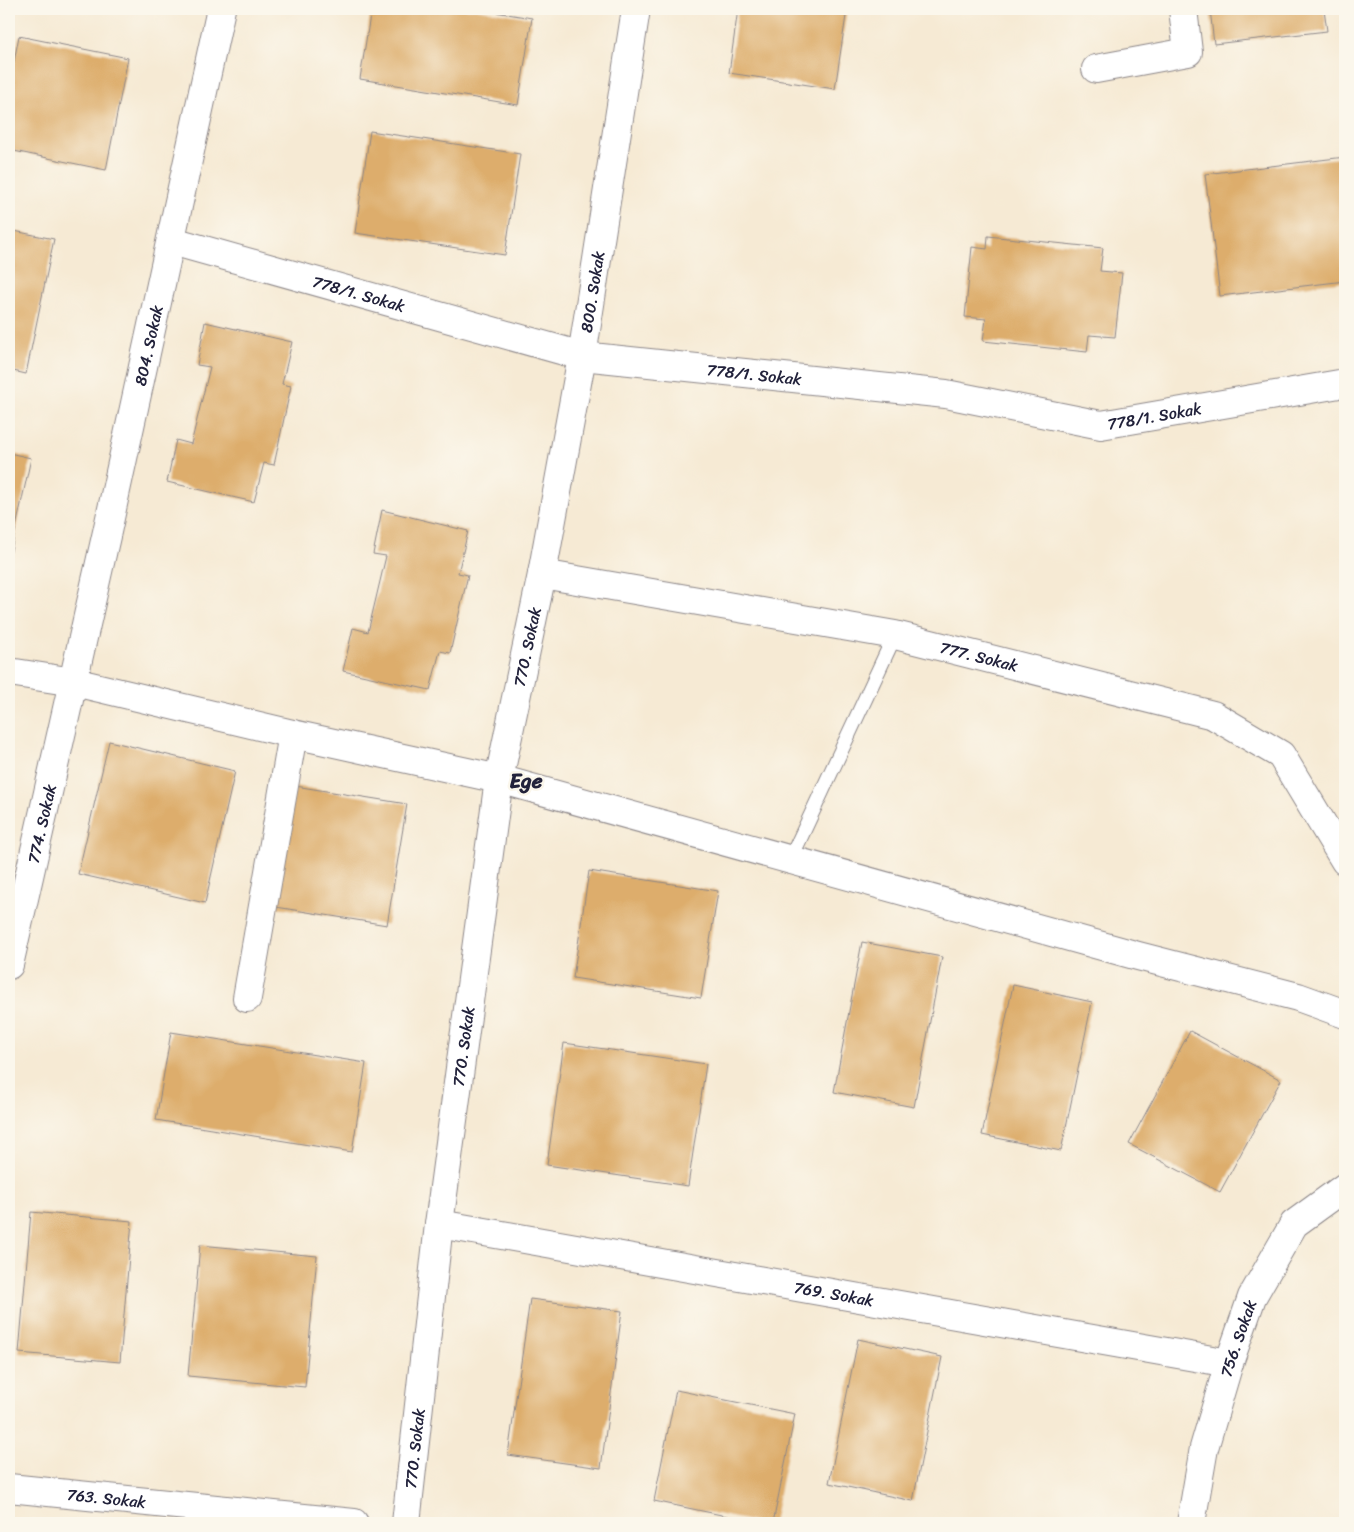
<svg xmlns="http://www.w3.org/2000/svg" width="1354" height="1532" font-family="Sriracha,sans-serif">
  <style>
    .building { fill: #ddad6c }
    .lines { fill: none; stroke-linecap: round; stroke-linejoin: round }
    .lane-casing { stroke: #8c8688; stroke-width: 16 }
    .street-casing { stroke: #8c8688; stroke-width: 30 }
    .lane { stroke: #fff; stroke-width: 14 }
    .street { stroke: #fff; stroke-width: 28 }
    .labels { text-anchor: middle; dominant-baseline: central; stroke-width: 5; stroke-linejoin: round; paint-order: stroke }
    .street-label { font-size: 16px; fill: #22223b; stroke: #fbf7ec }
    .district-label { font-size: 21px; font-weight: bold; fill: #22223b; stroke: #fbf7ec }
  </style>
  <rect width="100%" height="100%" fill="#fbf7ec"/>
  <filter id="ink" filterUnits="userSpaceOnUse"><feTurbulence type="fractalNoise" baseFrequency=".02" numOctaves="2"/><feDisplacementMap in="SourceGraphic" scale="10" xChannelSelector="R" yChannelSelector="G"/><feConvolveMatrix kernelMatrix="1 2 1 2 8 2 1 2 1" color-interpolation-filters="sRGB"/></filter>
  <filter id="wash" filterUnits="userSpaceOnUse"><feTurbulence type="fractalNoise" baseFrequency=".0096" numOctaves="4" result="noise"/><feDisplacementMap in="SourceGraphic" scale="20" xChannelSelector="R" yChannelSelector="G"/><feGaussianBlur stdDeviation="1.12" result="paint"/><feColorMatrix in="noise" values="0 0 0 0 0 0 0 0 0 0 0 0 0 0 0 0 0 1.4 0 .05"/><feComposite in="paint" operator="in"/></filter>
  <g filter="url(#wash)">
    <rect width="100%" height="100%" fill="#f6ead4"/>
    <g id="blocks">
      <!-- building -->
      <g class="building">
        <polygon points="371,9 476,9 532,18 518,105 360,79"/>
        <polygon points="738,9 847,9 835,89 729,73"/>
        <polygon points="1210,9 1324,9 1327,31 1214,44"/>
        <polygon points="19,36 128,58 106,170 9,150 9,87"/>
        <polygon points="370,131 520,154 505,255 355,233"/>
        <polygon points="1345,157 1345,281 1220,296 1205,174"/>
        <polygon points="9,230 54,239 26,374 9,370"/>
        <polygon points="988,236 1103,248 1100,271 1122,273 1115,337 1089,335 1087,352 983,341 986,319 965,317 972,247 987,249"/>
        <polygon points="205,322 292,342 282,384 291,386 274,465 264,463 254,502 167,482 176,440 191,444 210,367 197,365"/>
        <polygon points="9,453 31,458 10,555 9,555"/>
        <polygon points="382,510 468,531 458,573 468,575 450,653 440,651 430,690 343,671 353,628 368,632 386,556 373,554"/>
        <polygon points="109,741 235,771 205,903 78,874"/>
        <polygon points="295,786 407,804 387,925 276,907"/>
        <polygon points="589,871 718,891 701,998 573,978"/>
        <polygon points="862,942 942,957 914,1107 834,1092"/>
        <polygon points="1013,985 1092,1002 1061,1151 982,1135"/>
        <polygon points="1190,1031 1281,1080 1220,1192 1129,1144"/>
        <polygon points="171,1032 366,1063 352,1152 156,1120"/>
        <polygon points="564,1043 706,1064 688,1186 547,1165"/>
        <polygon points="31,1212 132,1221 120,1362 19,1353"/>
        <polygon points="200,1245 317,1256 305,1387 188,1376"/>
        <polygon points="530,1299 622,1311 601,1468 508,1455"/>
        <polygon points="858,1339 942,1357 913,1501 829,1483"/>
        <polygon points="676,1390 795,1414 773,1523 760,1523 654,1501"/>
      </g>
    </g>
  </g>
  <g filter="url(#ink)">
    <use href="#blocks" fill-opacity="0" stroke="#8c8688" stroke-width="1"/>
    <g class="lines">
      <!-- lane casing -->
      <g class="lane-casing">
        <polyline id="lane" points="790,860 895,635"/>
      </g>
      <!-- street casing -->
      <g class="street-casing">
        <g id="street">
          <polyline points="1096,69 1188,52 1183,9"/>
          <path id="s1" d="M172 241 582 356 946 394 1101 425 1345 383"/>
          <path id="s2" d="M542 574 895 635 1213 715 1281 755 1345 861"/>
          <polyline points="9,672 74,682 293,734 499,779 1138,956 1298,997 1345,1014"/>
          <path id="s3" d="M9 965C82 647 153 328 221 9"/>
          <polyline points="247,998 293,734"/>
          <path id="s4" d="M439 1224 1229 1363"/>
          <path id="s5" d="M9 1488 354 1523"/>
          <path id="s6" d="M406 1523 439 1224 499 779 542 574 582 356 636 9"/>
          <path id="s7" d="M1191 1523 1204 1448 1229 1363 1252 1297 1294 1224 1345 1187"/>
        </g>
      </g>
      <!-- lane -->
      <use href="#lane" class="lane"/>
      <!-- street -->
      <use href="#street" class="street"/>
    </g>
  </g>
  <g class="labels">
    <!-- street labels -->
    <g class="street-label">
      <text stroke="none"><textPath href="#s6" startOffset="1246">800. Sokak</textPath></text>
      <text stroke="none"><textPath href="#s1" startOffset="194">778/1. Sokak</textPath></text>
      <text stroke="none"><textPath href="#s3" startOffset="635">804. Sokak</textPath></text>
      <text stroke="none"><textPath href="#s1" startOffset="599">778/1. Sokak</textPath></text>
      <text stroke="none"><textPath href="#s1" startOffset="1004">778/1. Sokak</textPath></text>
      <text stroke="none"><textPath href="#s6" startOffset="885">770. Sokak</textPath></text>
      <text stroke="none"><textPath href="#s2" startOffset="445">777. Sokak</textPath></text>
      <text stroke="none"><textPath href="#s3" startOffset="145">774. Sokak</textPath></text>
      <text stroke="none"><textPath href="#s6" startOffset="480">770. Sokak</textPath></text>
      <text stroke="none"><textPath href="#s4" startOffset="401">769. Sokak</textPath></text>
      <text stroke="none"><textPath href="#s7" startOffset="191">756. Sokak</textPath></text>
      <text stroke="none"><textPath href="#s6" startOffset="75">770. Sokak</textPath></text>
      <text stroke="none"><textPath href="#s5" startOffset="98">763. Sokak</textPath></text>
    </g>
    <!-- district labels -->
    <g class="district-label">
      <text x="526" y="781">Ege</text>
    </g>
  </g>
  <!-- margin -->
  <rect width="1354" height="1532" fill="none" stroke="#fbf7ec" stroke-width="30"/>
</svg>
